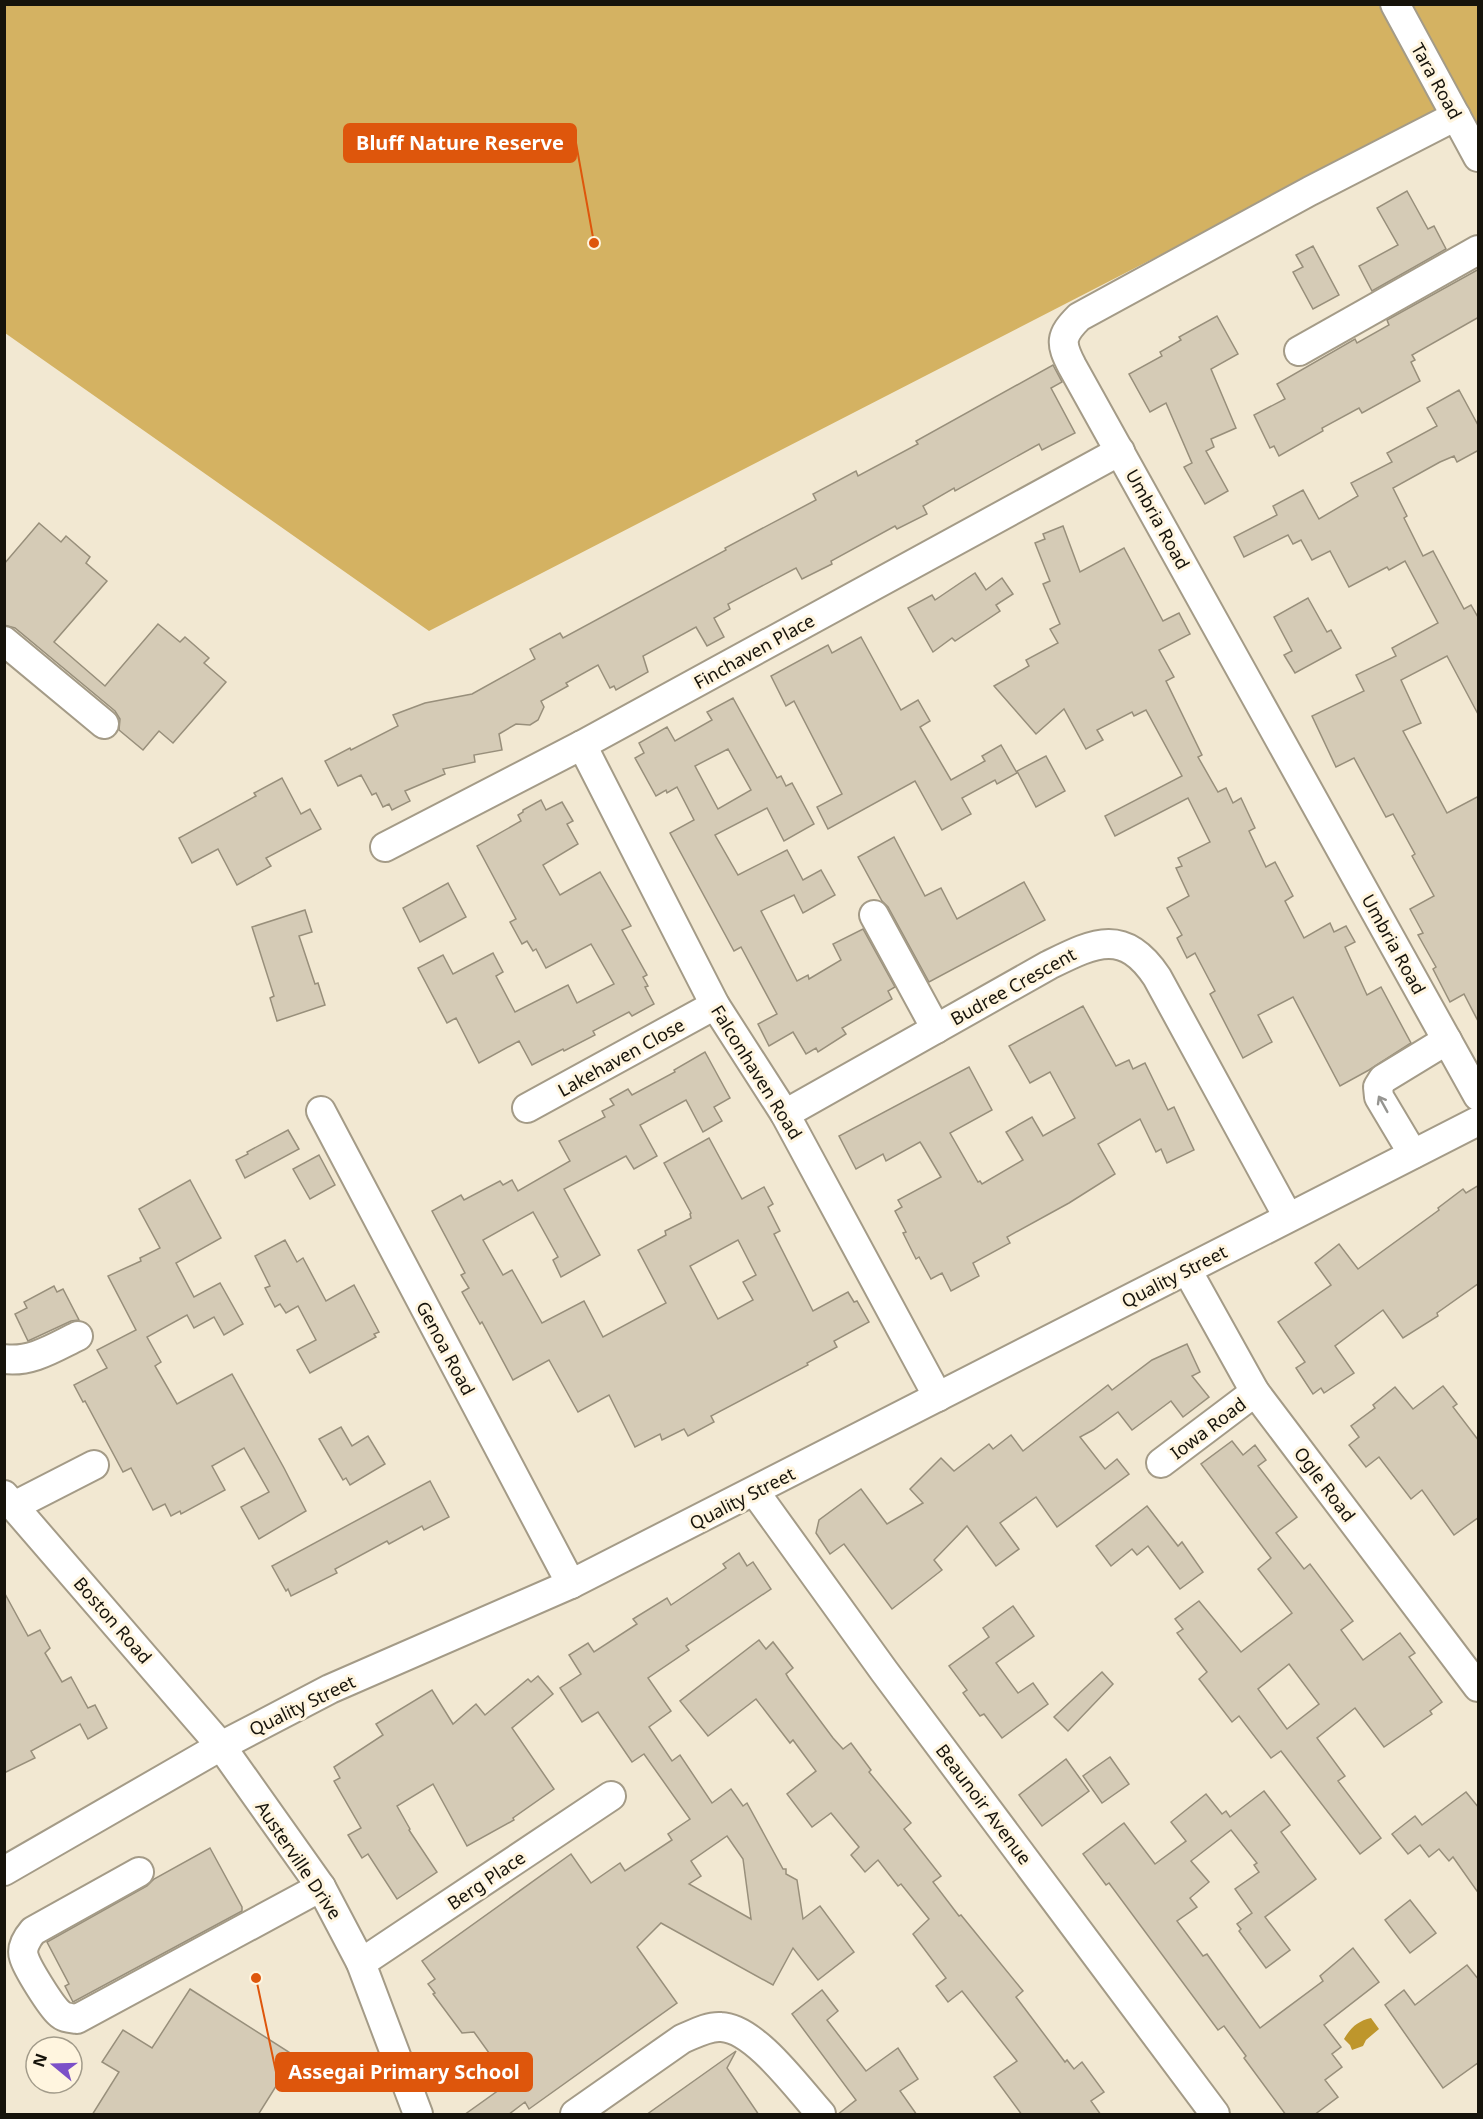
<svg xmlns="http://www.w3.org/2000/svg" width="1483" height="2119" font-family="'Noto Sans',sans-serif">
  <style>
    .green { fill: #d4b262 }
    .water { fill: #be962c }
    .building { fill: #d5cbb6; stroke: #988f7b; stroke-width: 1.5; fill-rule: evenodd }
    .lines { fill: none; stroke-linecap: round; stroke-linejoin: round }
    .minor-casing { stroke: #a49b87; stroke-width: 32 }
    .minor { stroke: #fff; stroke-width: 28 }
    .oneway { stroke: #969591 }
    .labels { text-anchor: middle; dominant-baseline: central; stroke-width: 6; stroke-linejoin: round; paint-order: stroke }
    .street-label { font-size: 18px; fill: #16130b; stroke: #fff5df }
    .leader { fill: none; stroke: #de560c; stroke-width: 2 }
    .callout-dot { fill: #de560c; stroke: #fff5df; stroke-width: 2 }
    .callout { fill: #de560c; stroke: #de560c; stroke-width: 2 }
    .callout-label { font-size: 20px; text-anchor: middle; font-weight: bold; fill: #fff }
  </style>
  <rect width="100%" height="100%" fill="#f2e8d2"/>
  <!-- green -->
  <polygon class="green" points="5,5 1478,5 1478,153 1450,106 429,631 5,333"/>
  <!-- water -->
  <path class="water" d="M1371 2018 1379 2029 1366 2040 1363 2046 1352 2050 1350 2045 1344 2039C1351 2027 1358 2021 1371 2018Z"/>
  <!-- building -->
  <g class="building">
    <polygon points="1407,191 1428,229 1434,226 1446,249 1372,291 1359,266 1398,245 1377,208"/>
    <polygon points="1313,246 1339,295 1313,309 1293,272 1303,267 1296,255"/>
    <polygon points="1479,269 1479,317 1412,355 1415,360 1411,362 1420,381 1362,413 1359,408 1322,428 1323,431 1279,456 1274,446 1270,448 1254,415 1285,399 1277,384 1355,339 1357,343 1389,325 1387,320"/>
    <polygon points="1217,316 1238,354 1211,369 1236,428 1211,439 1214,447 1206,451 1228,491 1205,504 1184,467 1192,463 1166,403 1150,412 1129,374 1162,356 1160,352 1181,340 1179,337"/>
    <polygon points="1053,365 1062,382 1051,388 1075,433 1042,450 1039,444 955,491 954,488 923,506 927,514 897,529 895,526 831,561 832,564 802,579 796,568 728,604 730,609 714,618 724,637 707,646 696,627 643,656 648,672 616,690 614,686 610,688 598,665 566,683 568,686 541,701 544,707 538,720 530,725 516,724 499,734 502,750 474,755 475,762 443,769 445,774 405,791 410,801 392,810 389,804 383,807 376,793 372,795 361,775 338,786 325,761 350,748 351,750 398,726 393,715 425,703 472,694 535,659 530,649 560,633 563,638 726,550 725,548 816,500 813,494 856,471 858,476 918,444 916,441"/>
    <polygon points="1459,390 1479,427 1479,450 1457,462 1454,456 1440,462 1393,488 1407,516 1404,518 1423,556 1433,551 1464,609 1471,605 1479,619 1479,716 1447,656 1401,680 1421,723 1403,731 1447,813 1479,796 1479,1023 1464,994 1450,1002 1433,969 1436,967 1418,935 1423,933 1410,909 1434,896 1412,856 1415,854 1393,814 1386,817 1354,758 1336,767 1312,716 1364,691 1356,675 1396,656 1392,648 1438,623 1405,561 1389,570 1387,567 1349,587 1330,551 1312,560 1301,540 1293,544 1288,535 1244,557 1234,537 1277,515 1273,506 1303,490 1319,519 1358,496 1351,483 1392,462 1387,453 1437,426 1427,408"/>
    <polygon points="39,523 61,542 66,536 90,557 86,563 107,581 54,642 105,686 158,624 180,642 185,637 209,658 204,663 226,682 173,743 159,731 143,750 119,730 120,719 115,711 15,628 4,625 4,564"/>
    <polygon points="1063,526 1080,572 1124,548 1163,621 1179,613 1190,634 1159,650 1174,677 1166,681 1202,755 1198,757 1218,792 1226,788 1233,803 1241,798 1255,828 1249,831 1266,867 1275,862 1293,896 1285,901 1304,938 1330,923 1334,932 1346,926 1355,942 1345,947 1367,995 1381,987 1411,1043 1369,1070 1340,1086 1293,997 1258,1015 1272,1042 1243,1058 1210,994 1215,991 1195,953 1187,958 1177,938 1182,935 1167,908 1189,896 1176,868 1182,866 1178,858 1210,842 1188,798 1115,836 1105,816 1182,776 1146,710 1134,716 1132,712 1097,730 1103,740 1086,749 1064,709 1036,734 994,686 1029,666 1026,660 1058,643 1050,629 1060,624 1043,584 1050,581 1035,543 1045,539 1043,534"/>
    <polygon points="975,573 986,590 1002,578 1013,594 996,605 1000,611 955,641 952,638 933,652 908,608 932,595 935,600"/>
    <polygon points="1308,598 1327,632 1331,630 1341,648 1295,673 1284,655 1292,651 1274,617"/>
    <polygon points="861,637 901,710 918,700 930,721 920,727 951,780 985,761 982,756 1001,745 1017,773 997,784 995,780 962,798 971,814 942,830 915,781 828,829 817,807 842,794 794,701 786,706 771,676 828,645 832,653"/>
    <path d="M733 698 777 778 781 776 786 786 792 783 814 824 784 841 767 808 715 835 738 875 787 850 803 880 821 870 835 895 803 913 794 895 761 911 797 981 808 975 809 979 841 960 833 944 863 929 895 987 888 991 892 999 842 1028 846 1034 818 1052 816 1048 806 1054 793 1032 769 1046 758 1024 777 1014 741 947 734 951 670 833 694 820 677 787 667 793 666 790 656 796 635 758 644 753 639 743 667 727 675 741 712 720 707 712ZM728 749 751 790 718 809 695 766Z"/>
    <polygon points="1046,756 1065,791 1036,807 1017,771"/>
    <polygon points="282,778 301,814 310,809 321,829 266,858 271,866 237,885 218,849 192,863 179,838 256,796 254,793"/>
    <polygon points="541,800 546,810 562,802 573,821 567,824 578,844 543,865 560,895 600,872 631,926 622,930 647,975 643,977 648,986 645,987 654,1004 632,1016 629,1012 593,1031 595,1035 564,1051 563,1049 532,1065 519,1041 479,1063 456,1018 447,1023 418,968 443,955 453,974 493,953 503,972 496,976 515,1012 568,985 577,1003 614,984 591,944 546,968 536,949 533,951 527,941 522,944 510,922 516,919 477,846 521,821 518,815 523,812 523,810"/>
    <polygon points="894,837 925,896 941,888 957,919 1024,882 1045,920 929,982 888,907 882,901 858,857"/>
    <polygon points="448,883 466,917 420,942 403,908"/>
    <polygon points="305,910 312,932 299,936 315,984 318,983 325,1005 277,1021 270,998 274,996 252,927"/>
    <polygon points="1083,1006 1116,1066 1129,1060 1133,1069 1145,1063 1168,1110 1174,1107 1194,1150 1167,1163 1161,1149 1156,1152 1140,1119 1098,1144 1115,1174 1069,1203 1007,1237 1010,1243 973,1263 979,1276 951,1291 942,1273 931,1279 919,1257 916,1259 903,1233 906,1232 895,1211 902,1207 898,1200 941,1177 922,1145 920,1142 886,1161 883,1154 856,1169 839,1136 969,1067 992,1110 950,1133 978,1182 980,1181 982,1184 1023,1160 1006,1132 1032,1117 1043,1136 1075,1118 1050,1072 1030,1083 1009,1046"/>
    <path d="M705 1052 730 1098 714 1107 722 1121 703 1132 686 1100 640 1125 657 1156 634 1169 626 1156 564 1189 600 1255 561 1277 553 1260 558 1257 533 1212 483 1240 503 1275 512 1270 542 1323 584 1301 603 1337 666 1303 638 1250 666 1235 665 1231 691 1218 690 1214 691 1213 664 1163 709 1138 742 1199 764 1187 773 1204 768 1207 780 1231 774 1234 813 1311 848 1292 854 1302 857 1301 869 1322 834 1341 837 1347 807 1363 808 1365 711 1416 714 1422 688 1436 684 1429 662 1440 660 1434 635 1447 609 1395 578 1412 549 1360 513 1380 482 1322 480 1324 462 1292 469 1288 461 1275 465 1273 432 1211 461 1195 464 1200 500 1181 503 1185 512 1180 518 1191 570 1161 559 1141 605 1117 602 1111 614 1105 610 1099 628 1089 632 1095 675 1072 674 1070ZM738 1240 756 1275 743 1282 753 1300 718 1319 690 1266Z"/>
    <polygon points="288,1130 299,1149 245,1178 236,1160 248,1154 247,1152"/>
    <polygon points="319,1155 335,1185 310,1199 293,1169"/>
    <polygon points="190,1180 221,1238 176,1263 194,1297 220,1283 243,1324 224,1335 214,1317 194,1328 187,1315 147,1337 161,1362 155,1366 177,1404 232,1374 284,1468 306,1511 259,1539 241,1507 269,1492 244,1448 212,1466 225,1490 181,1514 180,1511 171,1516 165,1504 153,1510 131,1468 123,1472 85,1401 83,1402 74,1385 107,1368 97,1350 136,1330 108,1276 141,1261 140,1258 160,1248 139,1209"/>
    <polygon points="1479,1185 1479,1283 1437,1313 1438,1316 1403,1338 1383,1310 1335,1346 1354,1373 1324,1393 1321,1388 1313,1394 1296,1368 1305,1362 1278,1322 1331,1285 1315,1263 1339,1244 1358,1269 1439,1210 1438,1208 1463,1189 1466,1193"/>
    <polygon points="285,1240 297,1262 303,1258 326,1301 354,1285 379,1332 374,1334 376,1337 310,1373 297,1350 316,1340 298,1306 286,1313 280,1304 275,1307 265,1288 270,1286 255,1256"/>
    <polygon points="54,1286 57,1292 63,1289 79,1320 71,1321 28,1341 15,1314 27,1308 24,1302"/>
    <polygon points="1187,1344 1200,1372 1192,1376 1209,1397 1183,1417 1171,1401 1132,1430 1118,1412 1093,1430 1080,1437 1105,1469 1117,1459 1129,1474 1057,1527 1036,1497 1000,1523 1019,1549 996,1566 967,1526 934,1560 942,1570 892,1609 844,1544 830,1554 816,1533 819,1520 861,1489 887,1524 923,1503 910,1489 941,1458 954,1471 989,1444 993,1449 1011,1435 1023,1451 1108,1385 1112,1390 1152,1360"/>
    <polygon points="1443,1386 1457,1404 1453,1407 1479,1441 1479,1517 1454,1535 1422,1490 1411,1499 1379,1457 1366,1467 1349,1445 1359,1437 1351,1426 1375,1408 1373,1405 1395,1387 1413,1409"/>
    <polygon points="341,1427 352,1446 368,1436 385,1464 350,1485 346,1478 343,1480 319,1439"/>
    <path d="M1232 1441 1243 1455 1255 1445 1266 1460 1258 1466 1297 1517 1276 1533 1304 1569 1310 1564 1353 1621 1341 1630 1363 1660 1400 1633 1415 1653 1409 1657 1442 1702 1430 1711 1432 1714 1384 1747 1355 1708 1317 1738 1345 1776 1338 1781 1381 1838 1360 1854 1281 1751 1271 1758 1239 1716 1232 1722 1199 1679 1207 1672 1177 1633 1183 1629 1175 1619 1199 1601 1241 1652 1292 1613 1258 1569 1271 1558 1201 1464ZM1289 1664 1319 1704 1287 1729 1258 1689Z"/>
    <polygon points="430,1481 449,1517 424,1530 422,1526 389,1544 387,1541 335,1569 337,1573 291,1596 288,1589 286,1591 272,1566"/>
    <polygon points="1147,1506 1178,1546 1182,1542 1203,1572 1180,1589 1148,1546 1137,1555 1132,1549 1111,1566 1096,1546"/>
    <path d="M739 1553 747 1566 753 1562 771 1589 686 1646 689 1650 648 1678 671 1711 649 1727 672 1761 680 1755 712 1803 731 1789 743 1806 747 1803 783 1869H786V1874L797 1880 803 1919 820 1906 854 1952 818 1980 793 1948 773 1985 661 1923 637 1947 677 2003 529 2109 525 2102 508 2115H464L510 2082 474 2032 462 2033 433 1994 435 1993 428 1984 435 1979 422 1961 571 1854 591 1883 620 1863 625 1871 672 1840 668 1834 690 1819 644 1754 632 1762 598 1712 582 1722 560 1688 581 1674 569 1655 588 1643 594 1652 637 1624 633 1619 667 1598 671 1605 726 1568 723 1564ZM727 1836 743 1859 751 1919 689 1884 701 1876 691 1861Z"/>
    <polygon points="4,1592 28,1636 40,1630 50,1648 45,1653 62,1682 71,1677 88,1708 95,1705 107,1728 88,1739 80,1724 31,1751 35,1758 4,1773"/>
    <polygon points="1013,1606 1034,1636 996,1663 1018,1693 1033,1683 1048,1704 1002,1738 984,1714 980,1716 963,1693 967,1690 949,1666 989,1637 983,1628"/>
    <polygon points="759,1640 766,1649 773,1642 793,1668 786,1674 789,1679 833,1738 843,1749 851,1743 871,1770 869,1772 911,1823 904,1829 941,1876 933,1882 959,1916 961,1915 1023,1991 1016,1997 1065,2062 1067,2060 1074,2069 1082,2062 1104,2092 1091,2101 1101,2115 1022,2115 994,2077 1017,2061 962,1991 948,2002 936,1986 946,1978 913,1934 929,1919 901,1884 898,1886 878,1860 865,1872 851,1855 859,1847 831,1813 812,1827 787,1794 816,1771 793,1740 790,1743 756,1699 708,1736 680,1701"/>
    <polygon points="1102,1672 1113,1684 1068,1731 1054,1717"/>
    <polygon points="538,1676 553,1694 512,1728 554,1789 513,1818 514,1820 467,1846 433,1784 397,1806 410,1829 409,1830 437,1872 397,1899 368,1854 362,1858 348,1835 361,1828 334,1781 340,1778 334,1767 383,1735 376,1724 432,1690 453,1724 476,1704 485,1715 528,1679 531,1682"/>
    <polygon points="1110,1757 1129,1784 1102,1803 1083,1776"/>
    <polygon points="1066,1759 1089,1791 1042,1826 1019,1795"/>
    <polygon points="1264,1791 1290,1825 1281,1832 1316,1879 1265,1917 1290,1950 1266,1968 1239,1931 1241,1929 1237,1924 1252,1913 1235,1889 1259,1872 1254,1865 1257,1863 1231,1830 1191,1861 1209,1882 1190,1898 1197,1907 1177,1921 1203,1956 1207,1954 1260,2028 1323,1981 1320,1976 1353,1948 1379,1982 1324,2025 1341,2047 1332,2054 1342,2067 1325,2080 1338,2097 1314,2115 1286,2115 1244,2058 1246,2056 1224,2026 1218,2030 1109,1883 1106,1885 1083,1854 1124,1823 1155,1864 1186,1841 1171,1822 1206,1794 1222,1814 1226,1811 1230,1817"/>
    <polygon points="1466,1792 1479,1808 1479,1894 1453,1857 1449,1861 1439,1849 1429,1857 1420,1845 1408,1854 1392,1834 1415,1816 1422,1825"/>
    <polygon points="210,1848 242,1907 242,1911 73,2002 65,1986 69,1984 47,1942 147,1886 154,1879"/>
    <polygon points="1410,1900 1436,1933 1410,1953 1385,1920"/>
    <polygon points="1467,1965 1479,1980 1479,2062 1443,2088 1385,2005 1404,1990 1415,2005"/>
    <polygon points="190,1989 295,2056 258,2115 92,2115 119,2072 102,2062 123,2030 152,2048"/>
    <polygon points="822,1990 838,2011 827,2020 866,2071 898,2048 918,2079 900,2091 917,2115 837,2115 856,2100 792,2014"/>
    <polygon points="736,2051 727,2068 759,2115 646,2115"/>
  </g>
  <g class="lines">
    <!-- minor casing -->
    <g class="minor-casing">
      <g id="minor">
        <polyline points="1395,4 1478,157"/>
        <path d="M1456 116 1310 191 1079 317C1060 336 1060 343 1072 366L1478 1096"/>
        <polyline points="1299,351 1478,250"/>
        <polyline points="4,641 104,724"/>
        <polyline points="582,745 715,1005 785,1114 938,1397"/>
        <polyline points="385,847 582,745 1120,451"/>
        <polyline points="874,915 936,1029"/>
        <polyline points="527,1108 715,1005"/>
        <polyline points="321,1111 571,1584"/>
        <path d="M785 1114 1049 965C1094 943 1124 927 1157 977L1288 1217"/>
        <polyline points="1413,1154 1379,1097 1378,1087 1383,1079 1447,1040"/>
        <polyline points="1187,1270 1255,1392 1478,1687"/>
        <path d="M4 1359C31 1363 55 1347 78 1336"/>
        <polyline points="1161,1463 1255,1392"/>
        <polyline points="755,1492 884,1671 1215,2114"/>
        <polyline points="4,1495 221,1746 321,1887 361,1963 418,2114"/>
        <polyline points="14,1506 94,1465"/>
        <polyline points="4,1871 221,1746 330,1689 571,1584 1478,1121"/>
        <path d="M139 1872 33 1931C27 1938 21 1948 24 1957 27 1968 51 2006 59 2013 64 2018 70 2018 77 2019L321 1887"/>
        <polyline points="361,1963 611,1796"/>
        <path d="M575 2114 682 2039C694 2034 708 2026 721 2027 755 2028 799 2090 821 2114"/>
      </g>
    </g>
    <!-- minor -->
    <use href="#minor" class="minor"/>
  </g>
  <!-- one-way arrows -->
  <defs><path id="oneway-shaft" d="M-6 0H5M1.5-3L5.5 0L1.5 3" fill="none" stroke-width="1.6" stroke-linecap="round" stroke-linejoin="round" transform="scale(1.5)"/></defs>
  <use class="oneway" href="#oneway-shaft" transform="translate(1383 1104) rotate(-119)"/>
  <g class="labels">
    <!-- street labels -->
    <g class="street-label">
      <text transform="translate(1437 81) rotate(61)">Tara Road</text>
      <text transform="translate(1158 519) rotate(61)">Umbria Road</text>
      <text transform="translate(754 651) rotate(-29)">Finchaven Place</text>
      <text transform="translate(1394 944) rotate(61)">Umbria Road</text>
      <text transform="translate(1013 986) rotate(-29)">Budree Crescent</text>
      <text transform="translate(621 1057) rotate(-29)">Lakehaven Close</text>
      <text transform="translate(757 1072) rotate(58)">Falconhaven Road</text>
      <text transform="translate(1174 1276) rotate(-27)">Quality Street</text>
      <text transform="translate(446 1348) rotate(62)">Genoa Road</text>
      <text transform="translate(1208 1428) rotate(-37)">Iowa Road</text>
      <text transform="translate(1325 1484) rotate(53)">Ogle Road</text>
      <text transform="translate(742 1498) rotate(-27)">Quality Street</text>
      <text transform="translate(113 1620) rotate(49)">Boston Road</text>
      <text transform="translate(302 1705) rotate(-26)">Quality Street</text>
      <text transform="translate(984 1804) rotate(53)">Beaunoir Avenue</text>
      <text transform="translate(299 1860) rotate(56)">Austerville Drive</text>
      <text transform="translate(486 1880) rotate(-34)">Berg Place</text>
    </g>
  </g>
  <!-- callouts -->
  <path class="leader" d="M594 243L576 143M256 1978L276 2072"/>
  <g class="callout-dot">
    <circle cx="594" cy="243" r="6"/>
    <circle cx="256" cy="1978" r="6"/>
  </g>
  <g class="callout">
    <rect x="344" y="124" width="232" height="38" rx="6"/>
    <rect x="276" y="2053" width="256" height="38" rx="6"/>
  </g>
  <g class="callout-label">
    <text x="460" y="150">Bluff Nature Reserve</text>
    <text x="404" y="2079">Assegai Primary School</text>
  </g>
  <!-- border -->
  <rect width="1483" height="2119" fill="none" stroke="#16130b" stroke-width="12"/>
  <!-- north arrow -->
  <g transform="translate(54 2065) rotate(289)"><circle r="28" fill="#fff5df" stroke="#a29b8a" stroke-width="1.5"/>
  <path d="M0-4.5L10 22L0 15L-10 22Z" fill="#7c50c8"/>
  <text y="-9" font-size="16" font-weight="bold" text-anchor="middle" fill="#16130b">N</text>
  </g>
</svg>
